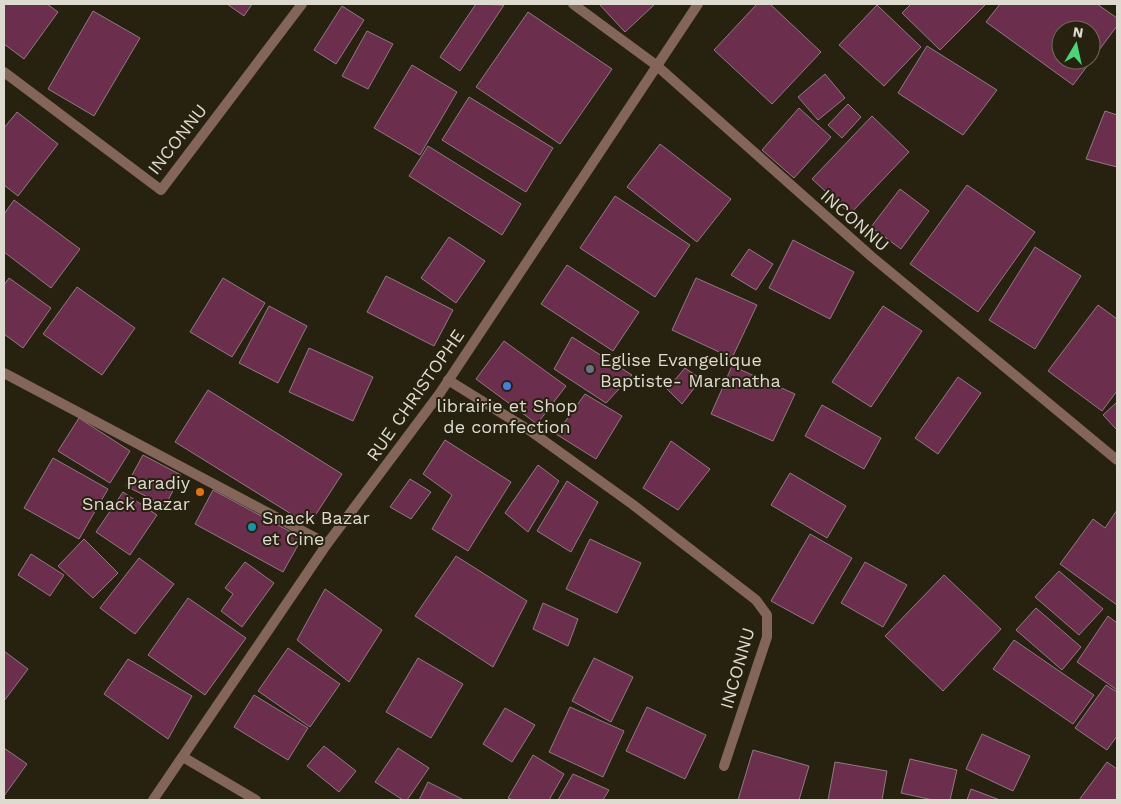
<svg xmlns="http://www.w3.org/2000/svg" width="1121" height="804" font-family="'Work Sans',sans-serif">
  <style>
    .building { fill: #6c2e4d; stroke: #907983; fill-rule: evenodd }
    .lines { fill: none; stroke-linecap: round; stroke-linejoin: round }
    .minor { stroke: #836559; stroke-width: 10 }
    .worship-dot { fill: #6b7280; stroke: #272210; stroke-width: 2 }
    .shop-dot { fill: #3f7fe0; stroke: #272210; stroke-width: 2 }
    .food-dot { fill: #e8710a; stroke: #272210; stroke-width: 2 }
    .culture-dot { fill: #0f9aa8; stroke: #272210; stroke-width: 2 }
    .labels { text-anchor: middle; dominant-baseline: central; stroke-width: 4; stroke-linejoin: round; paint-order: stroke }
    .street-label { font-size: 18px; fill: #dddbcf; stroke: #272210 }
    .poi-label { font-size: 18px; fill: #dddbcf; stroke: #272210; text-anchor: start }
  </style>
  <rect width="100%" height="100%" fill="#272210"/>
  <!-- building -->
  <g class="building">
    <polygon points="4,4 47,4 58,12 24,59 4,44"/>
    <polygon points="227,4 252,4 244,16"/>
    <polygon points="476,4 504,5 460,71 440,57"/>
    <polygon points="599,4 655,4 625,32"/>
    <polygon points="757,4 770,4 821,52 772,104 714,50"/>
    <polygon points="911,4 986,4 940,50 902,13"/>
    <path d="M1000 4H1097L1117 18V26L1073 85 986 22ZM1061 30H1091V60H1061Z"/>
    <polygon points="877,5 921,47 884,86 839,45"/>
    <polygon points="342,6 364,20 336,64 314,50"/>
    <polygon points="93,11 140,38 94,116 48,89"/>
    <polygon points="528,12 612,69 560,144 476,87"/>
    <polygon points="367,31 393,44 368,89 342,76"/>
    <polygon points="927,46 997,90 963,135 898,93"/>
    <polygon points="412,65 457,92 420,155 374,128"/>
    <polygon points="825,74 845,98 818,120 798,97"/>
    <polygon points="469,97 553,148 526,192 442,140"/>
    <polygon points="848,104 861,117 842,138 828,125"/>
    <polygon points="799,108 831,137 794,178 762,150"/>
    <polygon points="1105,111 1117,115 1117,167 1086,159"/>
    <polygon points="17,112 58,144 18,196 4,185 4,128"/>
    <polygon points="872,116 909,152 850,214 812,179"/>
    <polygon points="660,144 731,199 697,242 627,187"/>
    <polygon points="428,146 521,204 502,235 409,176"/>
    <polygon points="967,185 1035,232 978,312 910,264"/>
    <polygon points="900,189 929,211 901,249 871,227"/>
    <polygon points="615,196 690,245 655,297 580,248"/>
    <polygon points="14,200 80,249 51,288 4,252 4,214"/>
    <polygon points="449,237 485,261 456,303 421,278"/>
    <polygon points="793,240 854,272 830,319 769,288"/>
    <polygon points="1035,247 1081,276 1035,349 989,320"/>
    <polygon points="749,249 773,264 756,290 731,275"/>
    <polygon points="567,265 639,312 613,351 541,304"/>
    <polygon points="386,276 453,310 434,346 367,312"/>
    <polygon points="9,278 51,308 23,348 4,334 4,285"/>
    <polygon points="223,278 265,303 232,357 190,332"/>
    <polygon points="696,278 757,305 732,358 672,330"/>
    <polygon points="77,287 135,328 102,375 43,334"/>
    <polygon points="1098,305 1117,319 1117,391 1102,411 1048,371"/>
    <polygon points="269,306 307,326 278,383 239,363"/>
    <polygon points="883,306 922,331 871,407 832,382"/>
    <polygon points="572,337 632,375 606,403 554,369"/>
    <polygon points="504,341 566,386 537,424 476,379"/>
    <polygon points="309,348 373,377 353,421 289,392"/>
    <polygon points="732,366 795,394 773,441 711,414"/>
    <polygon points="685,368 701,379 682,404 667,389"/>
    <polygon points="958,377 981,393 938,454 915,438"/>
    <polygon points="208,390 342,474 309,525 175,442"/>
    <polygon points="585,394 622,416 596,459 556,434"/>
    <polygon points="1117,402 1117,430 1103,415"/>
    <polygon points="822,405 881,438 864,469 805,436"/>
    <polygon points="79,418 130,451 110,483 58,451"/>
    <polygon points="445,440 511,482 468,551 432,529 452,495 423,474"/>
    <polygon points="671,441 710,469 678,510 643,488"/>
    <polygon points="143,455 181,475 165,506 126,486"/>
    <polygon points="53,458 108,489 79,539 24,508"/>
    <polygon points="538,465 559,481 528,532 505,513"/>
    <polygon points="790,473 846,506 827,538 771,505"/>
    <polygon points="410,479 431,492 411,519 390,507"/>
    <polygon points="567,481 598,502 571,552 537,531"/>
    <polygon points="213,490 302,538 283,572 195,524"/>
    <polygon points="123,492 157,515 130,555 96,532"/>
    <polygon points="1117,510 1117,605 1060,564 1093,519 1105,528"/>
    <polygon points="810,534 852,558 813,624 771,601"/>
    <polygon points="84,539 118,573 93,598 58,566"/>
    <polygon points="590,539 641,563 617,613 566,589"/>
    <polygon points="31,554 64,575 50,596 18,575"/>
    <polygon points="456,556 527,601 493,667 415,616"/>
    <polygon points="139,558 174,584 135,634 100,608"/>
    <polygon points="245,562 274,583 242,627 221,611 233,594 225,588"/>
    <polygon points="865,562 907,585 883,627 841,603"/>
    <polygon points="1059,571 1103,609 1079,635 1035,597"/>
    <polygon points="944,575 1001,629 943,691 885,636"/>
    <polygon points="325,589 382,630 349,682 297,640"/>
    <polygon points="188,598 246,638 205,695 148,655"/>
    <polygon points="543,603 578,619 568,646 533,629"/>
    <polygon points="1036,608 1081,647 1062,670 1016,630"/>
    <polygon points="1108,616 1117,623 1117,690 1077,662"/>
    <polygon points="1014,640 1094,695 1073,724 993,669"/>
    <polygon points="288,648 340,684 310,727 258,691"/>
    <polygon points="4,651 28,669 4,701"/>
    <polygon points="418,658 463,684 431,738 386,712"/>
    <polygon points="594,658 633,677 611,722 572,701"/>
    <polygon points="128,659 192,696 168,739 104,694"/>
    <polygon points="1106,685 1117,692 1117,736 1107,750 1075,728"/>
    <polygon points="254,695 308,728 288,760 234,727"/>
    <polygon points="570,707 624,731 603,777 549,752"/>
    <polygon points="647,707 706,735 685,779 626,751"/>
    <polygon points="505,708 535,725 512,762 483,744"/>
    <polygon points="982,734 1030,756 1013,791 966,769"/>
    <polygon points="324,746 356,771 339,792 307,766"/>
    <polygon points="4,748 27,764 4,796"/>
    <polygon points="398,748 429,768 407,800 403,800 375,782"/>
    <polygon points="753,750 809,766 799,800 738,800"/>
    <polygon points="533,755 564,774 549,800 513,800 508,798"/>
    <polygon points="910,759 957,770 950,800 933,800 901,793"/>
    <polygon points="835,762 887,771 882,800 828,800"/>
    <polygon points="1107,762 1117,769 1117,800 1079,800"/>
    <polygon points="573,774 609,790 603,800 558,800"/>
    <polygon points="428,782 464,800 419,800"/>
    <polygon points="971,789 1000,800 967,800"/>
  </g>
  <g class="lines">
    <!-- minor -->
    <g class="minor">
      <polyline points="573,4 656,65 872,257 1117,460"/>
      <polyline points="4,72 161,190 302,4"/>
      <polyline points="4,373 327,544"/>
      <polyline points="448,380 529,430 632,504 756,600 767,615 767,637 724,766"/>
      <polyline points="183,757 256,800"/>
      <polyline points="153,800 327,544 440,393 698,4"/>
    </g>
  </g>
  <!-- markers -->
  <circle class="worship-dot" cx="590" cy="369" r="5"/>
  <circle class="shop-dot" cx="507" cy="386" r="5"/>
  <circle class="food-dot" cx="200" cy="492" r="5"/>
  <circle class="culture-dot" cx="252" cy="527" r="5"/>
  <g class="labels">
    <!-- street labels -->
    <g class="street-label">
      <text transform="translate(177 139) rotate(-52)">INCONNU</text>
      <text transform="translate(855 220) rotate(41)">INCONNU</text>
      <text transform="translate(415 395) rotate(-55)">RUE CHRISTOPHE</text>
      <text transform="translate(737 668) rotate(-74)">INCONNU</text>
    </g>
    <!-- poi labels -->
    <g class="poi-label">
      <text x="600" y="359">Eglise Evangelique<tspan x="600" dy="21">Baptiste- Maranatha</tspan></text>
      <text x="507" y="405" text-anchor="middle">librairie et Shop<tspan x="507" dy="21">de comfection</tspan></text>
      <text x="190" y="482" text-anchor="end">Paradiy<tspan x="190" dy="21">Snack Bazar</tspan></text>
      <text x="262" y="517">Snack Bazar<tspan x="262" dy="21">et Cine</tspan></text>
    </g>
  </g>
  <!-- border -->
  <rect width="1121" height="804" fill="none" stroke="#dddbcf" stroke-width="10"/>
  <!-- north arrow -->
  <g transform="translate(1076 45) rotate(9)"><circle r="24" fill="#272210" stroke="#706c5c"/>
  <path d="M0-4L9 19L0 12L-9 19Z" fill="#47d779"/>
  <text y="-8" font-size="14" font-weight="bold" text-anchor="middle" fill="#dddbcf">N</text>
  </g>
</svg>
